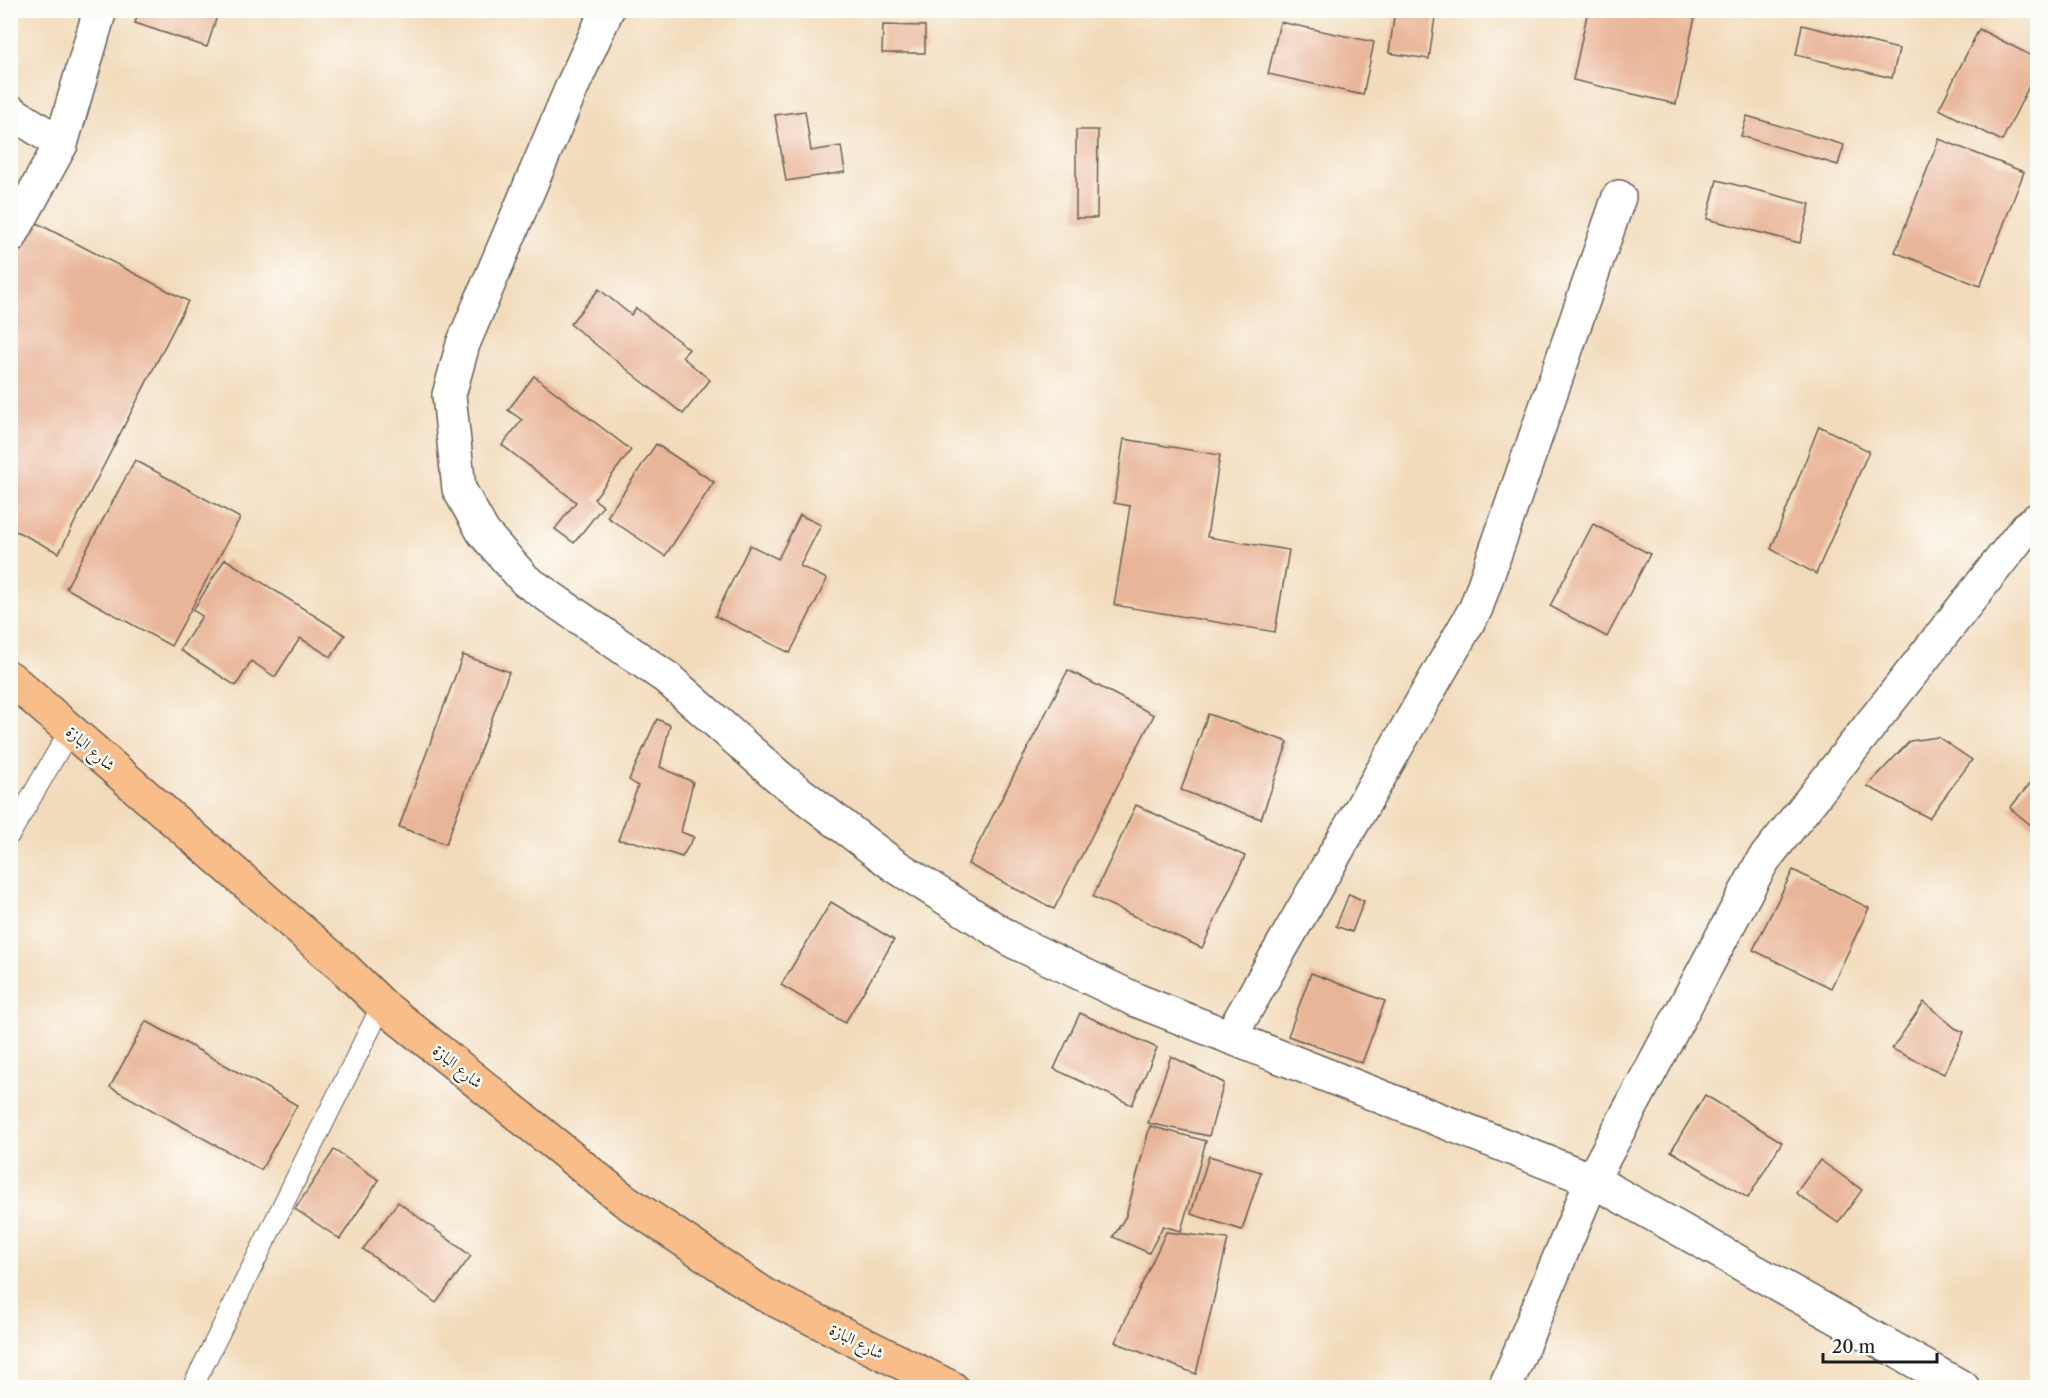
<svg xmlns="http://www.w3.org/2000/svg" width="2048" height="1398" font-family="'Libre Caslon Text',Amiri,serif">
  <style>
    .building { fill: #e9b598 }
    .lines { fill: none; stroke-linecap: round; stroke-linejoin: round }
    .service-casing { stroke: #675f54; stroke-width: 22 }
    .minor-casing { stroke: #675f54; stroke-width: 36 }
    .primary-casing { stroke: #675f54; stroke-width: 36 }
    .service { stroke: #fff; stroke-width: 20 }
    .minor { stroke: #fff; stroke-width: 33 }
    .primary { stroke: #f8bd89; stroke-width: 33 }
    .labels { text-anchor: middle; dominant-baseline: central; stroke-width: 5; stroke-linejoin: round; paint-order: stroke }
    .street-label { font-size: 16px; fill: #1c1c1c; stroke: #fdfcf7 }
  </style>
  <rect width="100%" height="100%" fill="#fdfcf7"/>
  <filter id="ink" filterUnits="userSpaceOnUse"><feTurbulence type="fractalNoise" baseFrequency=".0167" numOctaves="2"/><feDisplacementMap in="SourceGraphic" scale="12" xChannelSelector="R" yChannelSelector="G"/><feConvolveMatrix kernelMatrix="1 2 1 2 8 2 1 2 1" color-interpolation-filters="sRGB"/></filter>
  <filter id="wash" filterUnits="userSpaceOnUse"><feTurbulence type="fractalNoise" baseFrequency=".008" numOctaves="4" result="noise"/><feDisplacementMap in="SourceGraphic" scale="24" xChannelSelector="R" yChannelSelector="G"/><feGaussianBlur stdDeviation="1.35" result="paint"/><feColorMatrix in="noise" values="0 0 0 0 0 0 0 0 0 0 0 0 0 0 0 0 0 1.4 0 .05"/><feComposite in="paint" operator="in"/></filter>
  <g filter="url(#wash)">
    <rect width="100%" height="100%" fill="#f2dbbb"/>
    <g id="blocks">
      <!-- building -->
      <g class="building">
        <polygon points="139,10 219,10 207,47 135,23"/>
        <polygon points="1395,10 1436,10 1429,59 1389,53"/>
        <polygon points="1588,10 1664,10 1695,17 1676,104 1573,80"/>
        <polygon points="1280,22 1374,42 1363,95 1268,74"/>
        <polygon points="883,25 925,26 925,53 882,53"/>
        <polygon points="1802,25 1899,49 1892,78 1796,55"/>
        <polygon points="1979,29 2038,59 2038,68 2002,141 1939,109"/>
        <polygon points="805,111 811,151 841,146 845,172 786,181 775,115"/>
        <polygon points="1747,116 1844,145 1838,165 1741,136"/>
        <polygon points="1076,130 1098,130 1097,218 1076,218"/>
        <polygon points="1939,139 2024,172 1980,286 1895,252"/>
        <polygon points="1717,180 1810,204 1800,243 1707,219"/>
        <polygon points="27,218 188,301 59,553 10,528 10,250"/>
        <polygon points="599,289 631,315 636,308 689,349 682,357 710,380 683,414 570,324"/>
        <polygon points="534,376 631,450 594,499 603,506 574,543 555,529 576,502 502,445 522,420 508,410"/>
        <polygon points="1819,426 1869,451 1816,574 1771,549"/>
        <polygon points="1124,439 1220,455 1207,537 1289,550 1275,632 1114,605 1130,506 1114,503"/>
        <polygon points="656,444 714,482 665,556 607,517"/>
        <polygon points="135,460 240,518 171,646 66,588"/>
        <polygon points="800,515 821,525 800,566 827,579 790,653 715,616 750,545 778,559"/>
        <polygon points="1593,524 1650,554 1607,637 1550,606"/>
        <polygon points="225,559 345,635 331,657 300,638 275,677 251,661 236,686 180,650 202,616 193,610"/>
        <polygon points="463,655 509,672 446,844 399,827"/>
        <polygon points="1068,670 1154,715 1054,909 968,864"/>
        <polygon points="1208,714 1288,742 1261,819 1181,790"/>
        <polygon points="657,719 670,725 660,767 693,782 681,832 694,837 682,857 635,842 618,840 638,786 629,780"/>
        <polygon points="1938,737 1972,760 1929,818 1867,786 1910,741"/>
        <polygon points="2038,774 2038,831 2010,808"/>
        <polygon points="1136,805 1245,856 1202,948 1093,897"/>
        <polygon points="1793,870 1869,908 1831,988 1753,950"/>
        <polygon points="1349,894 1364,901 1352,932 1336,926"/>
        <polygon points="831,902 894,940 845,1023 781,985"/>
        <polygon points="1311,973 1385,1001 1362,1063 1288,1036"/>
        <polygon points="1924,1002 1955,1028 1964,1032 1944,1074 1892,1049"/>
        <polygon points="1080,1013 1157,1048 1132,1105 1054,1069"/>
        <polygon points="146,1021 297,1105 261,1170 110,1087"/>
        <polygon points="1171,1056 1224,1083 1209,1136 1148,1123"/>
        <polygon points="1705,1095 1782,1142 1748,1198 1671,1151"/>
        <polygon points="1150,1126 1206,1141 1181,1231 1163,1226 1149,1253 1113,1237 1126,1216"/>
        <polygon points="334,1150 379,1180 340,1239 295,1209"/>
        <polygon points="1209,1156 1261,1172 1242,1230 1191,1214"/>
        <polygon points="1820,1160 1862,1190 1838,1223 1796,1193"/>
        <polygon points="398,1202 471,1256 436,1303 363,1249"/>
        <polygon points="1166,1232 1228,1239 1196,1374 1115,1342"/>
      </g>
    </g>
  </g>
  <g filter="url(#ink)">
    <use href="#blocks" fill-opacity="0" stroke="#675f54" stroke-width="1.5"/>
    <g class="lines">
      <!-- service casing -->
      <g class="service-casing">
        <g id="service">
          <polyline points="10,834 70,730"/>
          <polyline points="192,1388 382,1005"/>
        </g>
      </g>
      <!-- minor casing -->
      <g class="minor-casing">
        <g id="minor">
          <polyline points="607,10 572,87 463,344 449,395 459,489 483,532 525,580 667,678 780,778 894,865 1015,942 1136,1000 1592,1180 1505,1388"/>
          <polyline points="10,111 61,144"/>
          <polyline points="10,237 61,144 100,10"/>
          <polyline points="1230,1037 1476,608 1619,197"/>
          <polyline points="1963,1388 1592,1180 1762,862 2027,527 2038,519"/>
        </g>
      </g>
      <!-- primary casing -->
      <g class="primary-casing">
        <polyline id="primary" points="10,678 344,968 382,1005 624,1200 765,1295 952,1388"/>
      </g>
      <!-- service -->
      <use href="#service" class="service"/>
      <!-- minor -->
      <use href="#minor" class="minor"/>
      <!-- primary -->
      <use href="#primary" class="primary"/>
    </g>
  </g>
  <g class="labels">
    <!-- street labels -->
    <g class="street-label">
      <text transform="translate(91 748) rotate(41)">شارع البازة</text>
      <text transform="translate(458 1066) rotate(39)">شارع البازة</text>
      <text transform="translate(857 1341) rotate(27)">شارع البازة</text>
    </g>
  </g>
  <!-- margin -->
  <rect width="2048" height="1398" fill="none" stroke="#fdfcf7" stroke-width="36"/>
  <!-- scale -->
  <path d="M1823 1353v9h114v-9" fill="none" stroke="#1c1c1c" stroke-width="3"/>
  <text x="1832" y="1353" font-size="18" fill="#1c1c1c" stroke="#fdfcf7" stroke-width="4.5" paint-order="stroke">20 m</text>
</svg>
